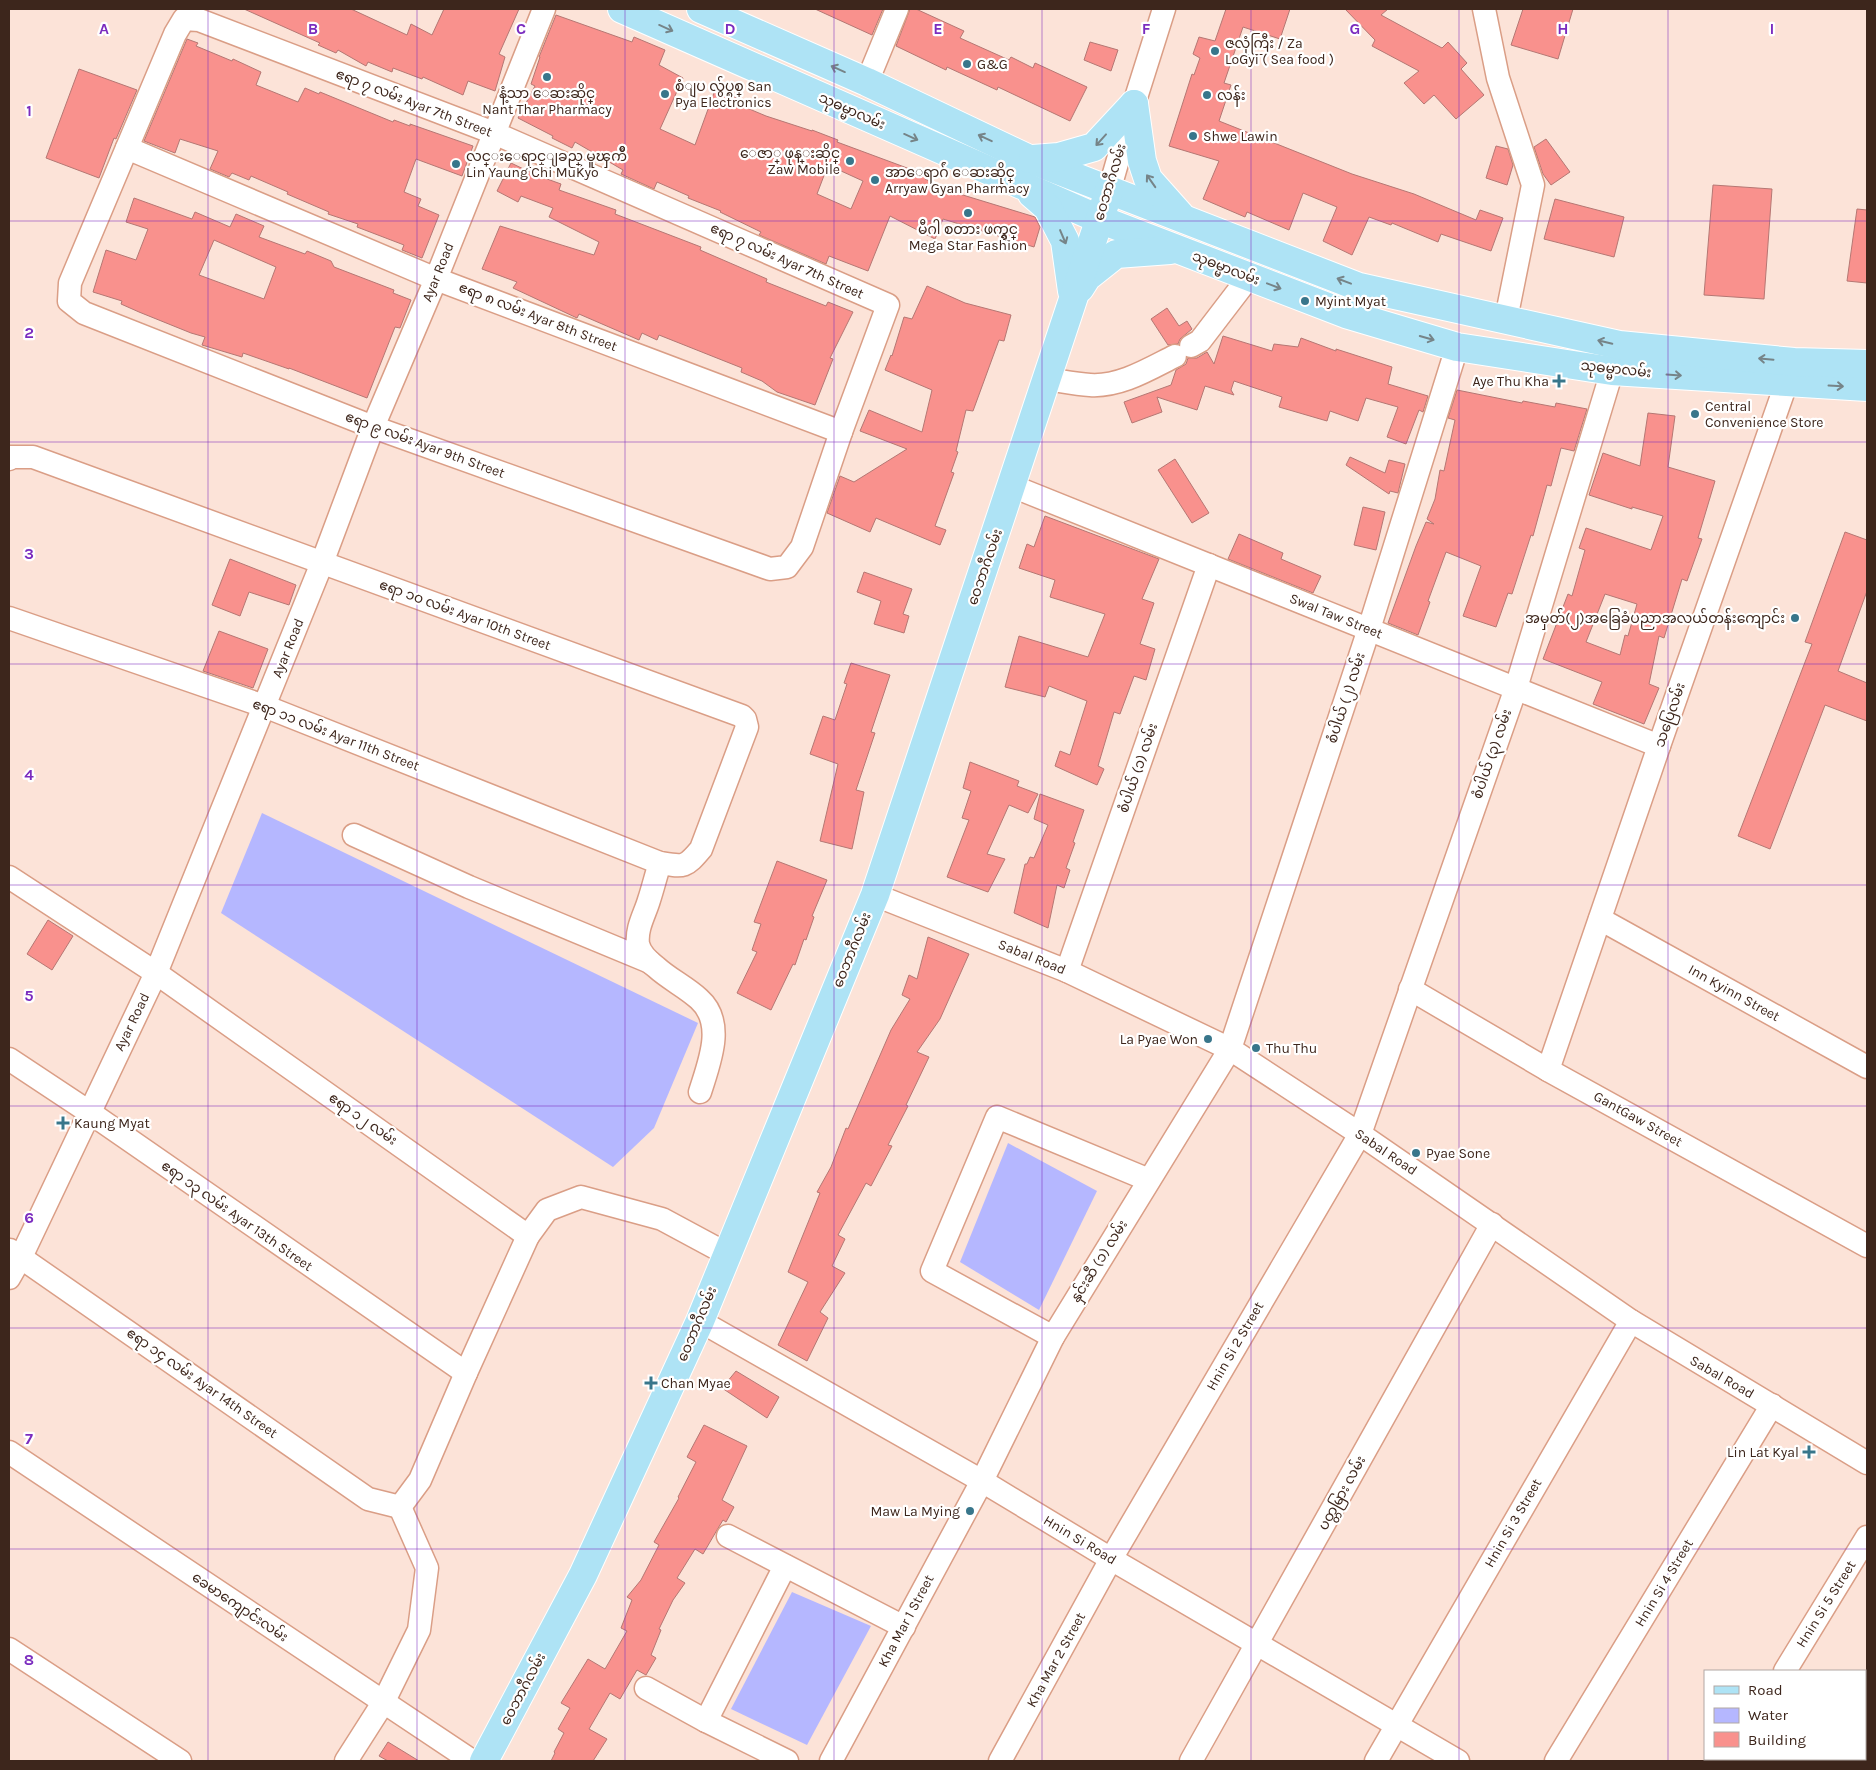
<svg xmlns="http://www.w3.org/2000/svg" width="1876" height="1770" font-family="Karla,'Noto Sans Myanmar',sans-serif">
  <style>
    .water { fill: #b5b7ff }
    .building { fill: #f9918d; stroke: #b57773; fill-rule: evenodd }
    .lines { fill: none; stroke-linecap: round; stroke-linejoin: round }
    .minor-casing { stroke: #da9e86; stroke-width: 25 }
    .major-casing { stroke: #fff; stroke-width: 30 }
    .minor { stroke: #fff; stroke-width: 22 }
    .major { stroke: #aee3f5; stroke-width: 28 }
    .oneway { stroke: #768488 }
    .grid { fill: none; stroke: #7b2cbf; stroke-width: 1; stroke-opacity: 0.55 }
    .poi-dot { fill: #38768b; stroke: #fff; stroke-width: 2 }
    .labels { text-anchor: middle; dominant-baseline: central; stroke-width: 4.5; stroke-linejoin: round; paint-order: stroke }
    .poi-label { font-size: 14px; fill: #3d261c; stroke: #fff; text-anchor: start }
    .street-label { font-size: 14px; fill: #3d261c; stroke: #fff }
    .grid-label { font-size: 16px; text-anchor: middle; font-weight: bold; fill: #7b2cbf; stroke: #fff; stroke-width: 4.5; stroke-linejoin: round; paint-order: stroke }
  </style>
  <rect width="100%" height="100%" fill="#fce3d8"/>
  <!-- water -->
  <g class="water">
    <polygon points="262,813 698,1023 654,1128 613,1167 221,913"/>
    <polygon points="1008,1143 1097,1191 1039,1310 960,1262"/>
    <polygon points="792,1592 871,1626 807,1745 731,1709"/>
  </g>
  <!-- building -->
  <g class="building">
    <polygon points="244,9 351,9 407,35 411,24 432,35 444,9 519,9 499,54 505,57 495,91 468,81 463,95 423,77 422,79 393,68 392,72 368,62 366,66 338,50 336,53 318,45 320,43"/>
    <polygon points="815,9 883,9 872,35"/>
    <polygon points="910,9 916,9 964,31 960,38 1009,60 1011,57 1033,68 1035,63 1087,87 1070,121 998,87 997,90 947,67 946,70 896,46"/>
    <polygon points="1226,9 1290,9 1280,39 1243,27 1224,83 1231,85 1219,121 1352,174 1414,194 1476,220 1480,210 1503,218 1491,251 1441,234 1438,242 1392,223 1391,225 1369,217 1352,255 1323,241 1337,207 1303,193 1289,230 1247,212 1245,217 1203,199 1219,161 1169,146 1192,74 1194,75 1200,58 1193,54 1199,37 1215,41"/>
    <polygon points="1345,9 1388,9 1381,15 1442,48 1448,42 1467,63 1461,69 1484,95 1456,119 1434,95 1424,104 1404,83 1419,71 1372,46 1375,40"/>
    <polygon points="1523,9 1573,9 1558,59 1511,45"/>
    <path d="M556 15 632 42 634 37 665 50 659 65 683 78 660 129 695 145 715 90 737 98 735 103 766 116 812 131V130L838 140 837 142 926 175 925 179 953 192 1035 217 1040 227 1034 247 943 219 935 239 890 216 868 271 829 256 826 264 759 235 761 232 720 212 721 211 688 198 689 196 657 182 654 189 621 174 623 170 575 142 572 148 552 138 553 136 518 118 535 86 531 84 540 57H539ZM828 165 863 181 851 209 817 194Z"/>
    <polygon points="187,39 198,43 196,46 232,61 233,59 261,72 256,85 298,102 305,88 319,94 320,92 393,122 394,120 410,126 410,124 473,146 462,176 416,159 404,192 421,199 418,206 439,215 422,258 402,250 404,245 357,227 358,224 328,214 329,212 287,194 288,192 251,176 249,180 232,173 229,177 210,169 218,151 180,139 175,153 144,141"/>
    <polygon points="1090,42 1118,50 1111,71 1084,60"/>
    <polygon points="79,69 137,90 116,139 114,138 99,178 46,158"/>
    <polygon points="1546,139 1570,172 1551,185 1543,174 1534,147"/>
    <polygon points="1496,146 1508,149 1513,165 1507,185 1486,178"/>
    <polygon points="511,163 536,175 561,184 559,190 616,210 615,214 701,247 700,250 767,279 766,282 826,306 828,302 853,312 830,358 833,359 815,405 777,392 762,381 741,372 742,368 659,335 657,340 642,333 639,340 579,314 577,318 513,288 517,282 482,269 500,226 594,255 599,242 549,217 553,208 521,196 518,202 497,191"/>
    <polygon points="1713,185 1772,189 1764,299 1704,295"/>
    <path d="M134 198 192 219 195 212 230 227 236 214 264 226 259 237 305 254 307 251 331 261 334 267 394 290 393 293 411 300 400 328 395 327 367 398 289 368V369L243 353 242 357 202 345 205 337 191 333 139 312 121 304 122 301 93 292 106 250 136 260 148 229 126 222ZM214 240 276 267 264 299 199 275Z"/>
    <polygon points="1555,199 1624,217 1614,257 1544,239"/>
    <polygon points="1857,209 1867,210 1867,283 1847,281"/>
    <polygon points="927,286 965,303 1011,315 1004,341 999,340 973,411 966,410 956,451 958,452 951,472 954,473 935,526 946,530 940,545 876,518 870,532 827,513 840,476 854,482 907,449 860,431 869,410 922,432 932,390 885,370 891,355 892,356 904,317 912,319"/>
    <polygon points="1167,308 1179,326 1187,321 1192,329 1180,339 1178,344 1168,345 1151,319"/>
    <polygon points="1223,336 1272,351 1274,344 1298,347 1301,338 1336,351 1336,349 1392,367 1388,384 1428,396 1423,412 1419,410 1406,444 1387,437 1398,407 1366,398 1358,421 1330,411 1327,421 1279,407 1282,397 1234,381 1231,390 1234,395 1205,386 1197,410 1157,397 1162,412 1132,423 1124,402 1171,385 1176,370 1186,364 1188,358 1197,358 1207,352 1214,364"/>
    <polygon points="1457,390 1522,403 1523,401 1555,407 1556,403 1587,409 1574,451 1561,448 1551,486 1547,485 1533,536 1531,535 1512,594 1508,593 1496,627 1463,616 1481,566 1446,552 1428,601 1430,602 1418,635 1388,623 1416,546 1426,522 1434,524 1427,519 1435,499 1440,470 1444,471 1455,420 1448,418"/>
    <path d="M1648 413 1675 416 1668 467 1715 481 1698 538 1702 539 1687 581 1682 579 1664 638 1659 636 1649 684 1659 688 1644 724 1593 704 1602 682 1543 659 1568 594 1572 596 1585 550 1579 548 1586 528 1651 550 1663 516 1632 507V509L1589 495 1603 453 1640 466ZM1605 594 1637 604 1628 636 1625 635 1620 655 1586 642Z"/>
    <polygon points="1350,457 1385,473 1389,460 1405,464 1398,493 1390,491 1389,494 1346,465"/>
    <polygon points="1175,459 1209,513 1192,523 1158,470"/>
    <polygon points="1363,507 1385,512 1376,550 1354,545"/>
    <polygon points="1045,516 1159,559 1142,599 1154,603 1140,644 1155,649 1146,680 1134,676 1120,714 1114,712 1098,766 1104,769 1097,785 1055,766 1060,751 1070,755 1087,701 1049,686 1045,697 1005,687 1019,636 1088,657 1105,614 1050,597 1055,580 1019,568 1027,544 1034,547"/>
    <polygon points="1845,532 1867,540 1867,591 1838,671 1867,683 1867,721 1825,705 1770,849 1738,836 1812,644 1805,642"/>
    <polygon points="1239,534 1283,553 1281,559 1321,576 1313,593 1228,559"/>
    <polygon points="230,559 296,585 289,605 249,592 240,616 212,605"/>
    <polygon points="864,572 912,589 903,614 909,616 904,633 874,624 881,601 857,592"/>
    <polygon points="219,631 268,649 253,688 203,671"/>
    <polygon points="851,663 890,675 871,732 875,733 856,790 864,792 852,849 820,841 838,764 810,754 823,716 835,720 847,684 844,683"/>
    <polygon points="970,762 1019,781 1017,786 1038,794 1028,813 1009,805 987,854 1005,859 988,892 947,877 969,820 962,818 971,791 963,788"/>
    <polygon points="1040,794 1084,810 1073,842 1075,843 1066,868 1070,870 1064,888 1057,885 1048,928 1014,913 1025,864 1027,864 1030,857 1034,858 1048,825 1034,819"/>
    <polygon points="777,861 827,880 812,916 814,917 806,940 804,939 795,965 793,964 771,1010 737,993 757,952 752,950 761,924 754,922"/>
    <polygon points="48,920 73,936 52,970 27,954"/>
    <polygon points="928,937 969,954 940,1019 917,1052 929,1057 906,1105 908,1106 888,1145 892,1146 871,1186 866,1183 838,1235 845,1239 832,1266 845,1273 820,1312 828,1318 807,1361 778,1345 808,1282 788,1272 820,1193 817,1192 831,1167 846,1128 848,1129 891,1030 910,999 902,995 909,975 917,979"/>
    <polygon points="736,1371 779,1397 767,1418 722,1388"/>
    <polygon points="704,1425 747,1446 722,1500 734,1507 726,1522 723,1520 717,1530 703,1554 695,1549 677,1578 685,1583 673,1600 659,1629 661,1630 651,1655 656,1658 646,1675 637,1670 620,1699 610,1693 589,1729 607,1739 593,1761 551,1761 555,1753 554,1752 564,1733 558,1729 570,1708 561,1703 588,1659 605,1669 627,1631 621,1628 632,1600 627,1597 641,1580 659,1545 654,1542 679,1498 678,1497 696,1462 687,1457"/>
    <polygon points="388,1742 419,1761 388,1761 379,1756"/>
  </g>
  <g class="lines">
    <!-- minor casing -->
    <g class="minor-casing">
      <g id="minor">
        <polyline points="1484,9 1498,78 1533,185 1506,319"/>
        <polygon points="184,19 199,20 494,133 888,305 841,432 802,547 787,567 770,569 373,427 84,313 69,301 70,283 175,34"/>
        <polyline points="867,82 897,9"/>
        <polyline points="127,148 436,279 841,432"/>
        <polyline points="1109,191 1134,104 1164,9"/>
        <polyline points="1191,346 1200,341 1249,277"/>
        <path d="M1047 379C1061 381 1076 384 1090 385 1120 387 1149 369 1175 356"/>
        <path d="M9 459 10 457H33L742 716 745 719 747 727 701 849C685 868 684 867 660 863L264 706 9 618"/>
        <polyline points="1012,486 1659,746"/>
        <polyline points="354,835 469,887 650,962"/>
        <path d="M660 863C656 875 653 888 649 900 645 914 636 928 638 944 640 954 648 961 656 967 669 979 686 987 699 999 726 1023 709 1063 700 1092"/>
        <polyline points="9,877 156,973 528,1236 547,1210 581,1197 662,1219 727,1254"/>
        <polyline points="875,895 1067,971 1230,1049 1360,1134 1631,1321 1867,1463"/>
        <polyline points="1600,919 1867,1067"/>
        <polyline points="1067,971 1209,565"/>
        <polyline points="1410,989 1548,1070 1867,1246"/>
        <polyline points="9,1059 89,1112 466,1373"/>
        <polyline points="1548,1070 1659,746 1792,367"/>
        <polyline points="10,1250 368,1499 400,1507"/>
        <polyline points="9,1278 21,1257 156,973 322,563 373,427 436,279 544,9"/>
        <polyline points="700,1321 982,1481 1111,1559 1458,1761"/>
        <polyline points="1053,1337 932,1271 997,1117 1149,1180"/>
        <polyline points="9,1452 472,1761"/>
        <polyline points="400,1507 420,1480 466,1373 528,1236"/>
        <polyline points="728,1536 904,1627"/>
        <polyline points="9,1649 180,1761"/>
        <polyline points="1785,1671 1867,1537"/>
        <polyline points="646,1688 706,1721 787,1761"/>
        <polyline points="706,1721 785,1566"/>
        <polyline points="346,1761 383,1703 419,1630 427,1568 400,1507"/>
        <polyline points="831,1761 982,1481 1053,1337 1230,1049 1369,629 1457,347"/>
        <polyline points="1000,1761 1111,1559 1360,1134 1516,688 1612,371"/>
        <polyline points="1191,1761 1492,1224"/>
        <polyline points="1376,1761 1631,1321"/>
        <polyline points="1556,1761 1772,1405"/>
        <polyline points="1730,1761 1731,1759"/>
      </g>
    </g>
    <!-- major casing -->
    <g class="major-casing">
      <g id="major">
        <polyline points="622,9 1099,219 1346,314 1457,347 1612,371 1867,387"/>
        <polyline points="701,9 867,82 1029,159 1359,287 1619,345 1794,362 1867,364"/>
        <polyline points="1134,104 1142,161 1148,179 1180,215"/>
        <polyline points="1033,159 1059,157 1094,147 1134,104"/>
        <polyline points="1032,194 1048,208 1065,241 1072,291"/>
        <polyline points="1080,288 1087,277 1116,254 1170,250"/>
        <polyline points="484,1761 583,1575 700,1321 875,895 1109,191"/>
      </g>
    </g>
    <!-- minor -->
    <use href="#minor" class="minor"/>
    <!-- major -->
    <use href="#major" class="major"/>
  </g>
  <!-- one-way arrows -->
  <defs><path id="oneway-shaft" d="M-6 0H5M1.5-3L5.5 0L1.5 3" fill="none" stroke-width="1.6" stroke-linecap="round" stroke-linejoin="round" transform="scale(1.25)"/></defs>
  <g class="oneway">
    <use href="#oneway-shaft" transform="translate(666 28) rotate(24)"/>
    <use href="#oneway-shaft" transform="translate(838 69) rotate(-156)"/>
    <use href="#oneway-shaft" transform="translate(911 137) rotate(24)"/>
    <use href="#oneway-shaft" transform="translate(985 138) rotate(-155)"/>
    <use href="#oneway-shaft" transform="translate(1101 140) rotate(132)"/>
    <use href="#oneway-shaft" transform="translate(1151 181) rotate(-125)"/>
    <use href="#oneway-shaft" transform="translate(1063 237) rotate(67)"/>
    <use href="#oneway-shaft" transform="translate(1344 281) rotate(-159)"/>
    <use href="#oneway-shaft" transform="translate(1274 286) rotate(21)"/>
    <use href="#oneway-shaft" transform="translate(1427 338) rotate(16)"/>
    <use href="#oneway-shaft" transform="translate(1605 342) rotate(-167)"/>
    <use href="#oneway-shaft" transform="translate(1766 359) rotate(-175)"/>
    <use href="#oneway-shaft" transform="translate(1674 375) rotate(4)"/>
    <use href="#oneway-shaft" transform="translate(1836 386) rotate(3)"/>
  </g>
  <!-- grid -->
  <path class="grid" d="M208 9V1761M417 9V1761M625 9V1761M834 9V1761M1042 9V1761M1251 9V1761M1459 9V1761M1668 9V1761M9 221H1867M9 442H1867M9 664H1867M9 885H1867M9 1106H1867M9 1328H1867M9 1549H1867"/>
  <!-- markers -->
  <g class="poi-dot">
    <circle cx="1215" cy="51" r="5"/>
    <circle cx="967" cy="64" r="5"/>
    <circle cx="547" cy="77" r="5"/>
    <circle cx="665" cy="94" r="5"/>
    <circle cx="1207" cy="95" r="5"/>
    <circle cx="1193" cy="136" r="5"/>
    <circle cx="850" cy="161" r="5"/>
    <circle cx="456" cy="164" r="5"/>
    <circle cx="875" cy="180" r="5"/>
    <circle cx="968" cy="213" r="5"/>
    <circle cx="1305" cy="301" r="5"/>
    <path d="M1556.5 373.5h5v5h5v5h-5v5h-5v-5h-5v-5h5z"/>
    <circle cx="1695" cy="414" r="5"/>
    <circle cx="1795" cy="618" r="5"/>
    <circle cx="1208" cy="1039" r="5"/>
    <circle cx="1256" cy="1048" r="5"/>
    <path d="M60.5 1115.5h5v5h5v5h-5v5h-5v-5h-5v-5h5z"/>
    <circle cx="1416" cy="1153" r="5"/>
    <path d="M648.5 1375.5h5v5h5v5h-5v5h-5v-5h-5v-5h5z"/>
    <path d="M1806.5 1444.5h5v5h5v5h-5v5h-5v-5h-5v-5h5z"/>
    <circle cx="970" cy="1511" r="5"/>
  </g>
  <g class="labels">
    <!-- poi labels -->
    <g class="poi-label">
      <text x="1225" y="43">ဇလုံကြီး / Za<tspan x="1225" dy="16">LoGyi ( Sea food )</tspan></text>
      <text x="977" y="64">G&amp;G</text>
      <text x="675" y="86">စံျပ လ်ွပ္စစ္ San<tspan x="675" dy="16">Pya Electronics</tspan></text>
      <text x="547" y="93" text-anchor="middle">နံ့သာ ေဆးဆိုင္<tspan x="547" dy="16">Nant Thar Pharmacy</tspan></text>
      <text x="1217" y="95">လန်း</text>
      <text x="1203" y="136">Shwe Lawin</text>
      <text x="840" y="153" text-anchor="end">ေဇာ္ ဖုန္းဆိုင္<tspan x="840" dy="16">Zaw Mobile</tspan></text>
      <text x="466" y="156">လင္းေရာင္ျခည္ မူၾကိဳ<tspan x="466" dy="16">Lin Yaung Chi MuKyo</tspan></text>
      <text x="885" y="172">အာေရာဂ်ံ ေဆးဆိုင္<tspan x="885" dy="16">Arryaw Gyan Pharmacy</tspan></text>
      <text x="968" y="229" text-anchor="middle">မီဂါ စတား ဖက္ရွင္<tspan x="968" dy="16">Mega Star Fashion</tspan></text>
      <text x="1315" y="301">Myint Myat</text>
      <text x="1549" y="381" text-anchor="end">Aye Thu Kha</text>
      <text x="1705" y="406">Central<tspan x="1705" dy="16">Convenience Store</tspan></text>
      <text x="1785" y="618" text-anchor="end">အမှတ်(၂)အခြေခံပညာအလယ်တန်းကျောင်း</text>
      <text x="1198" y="1039" text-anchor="end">La Pyae Won</text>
      <text x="1266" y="1048">Thu Thu</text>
      <text x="74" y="1123">Kaung Myat</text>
      <text x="1426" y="1153">Pyae Sone</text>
      <text x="661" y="1383">Chan Myae</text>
      <text x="1799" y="1452" text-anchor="end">Lin Lat Kyal</text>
      <text x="960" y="1511" text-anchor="end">Maw La Mying</text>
    </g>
    <!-- street labels -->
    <g class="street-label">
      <text transform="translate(414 103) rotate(21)">ဧရာ ၇ လမ်း Ayar 7th Street</text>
      <text transform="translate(852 111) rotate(24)">သုဓမ္မာလမ်း</text>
      <text transform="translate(1110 182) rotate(-73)">ဝေဘာဂီလမ်း</text>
      <text transform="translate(787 261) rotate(24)">ဧရာ ၇ လမ်း Ayar 7th Street</text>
      <text transform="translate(1226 268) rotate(21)">သုဓမ္မာလမ်း</text>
      <text transform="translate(438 272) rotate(-68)">Ayar Road</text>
      <text transform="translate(538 317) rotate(21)">ဧရာ ၈ လမ်း Ayar 8th Street</text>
      <text transform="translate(1616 369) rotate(6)">သုဓမ္မာလမ်း</text>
      <text transform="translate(425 445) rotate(20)">ဧရာ ၉ လမ်း Ayar 9th Street</text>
      <text transform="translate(985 567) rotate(-71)">ဝေဘာဂီလမ်း</text>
      <text transform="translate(465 615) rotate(20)">ဧရာ ၁၀ လမ်း Ayar 10th Street</text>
      <text transform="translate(1336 616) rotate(22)">Swal Taw Street</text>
      <text transform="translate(288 648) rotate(-68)">Ayar Road</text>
      <text transform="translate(1346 698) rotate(-72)">စံပါယ် (၂) လမ်း</text>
      <text transform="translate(1670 715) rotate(-71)">သပြေလမ်း</text>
      <text transform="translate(336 735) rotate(21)">ဧရာ ၁၁ လမ်း Ayar 11th Street</text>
      <text transform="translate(1492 754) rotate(-71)">စံပါယ် (၃) လမ်း</text>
      <text transform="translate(1138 768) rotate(-71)">စံပါယ် (၁) လမ်း</text>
      <text transform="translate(852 950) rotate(-68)">ဝေဘာဂီလမ်း</text>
      <text transform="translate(1032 957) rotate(22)">Sabal Road</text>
      <text transform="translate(1734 993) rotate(29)">Inn Kyinn Street</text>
      <text transform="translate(132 1022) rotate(-64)">Ayar Road</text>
      <text transform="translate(363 1119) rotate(35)">ဧရာ ၁၂ လမ်း</text>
      <text transform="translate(1638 1119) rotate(29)">GantGaw Street</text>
      <text transform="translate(1386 1152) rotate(34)">Sabal Road</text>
      <text transform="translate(237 1216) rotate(35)">ဧရာ ၁၃ လမ်း Ayar 13th Street</text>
      <text transform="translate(1099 1261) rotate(-58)">နှင်းဆီ (၁) လမ်း</text>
      <text transform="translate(697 1324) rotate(-67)">ဝေဘာဂီလမ်း</text>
      <text transform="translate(1235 1346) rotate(-60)">Hnin Si 2 Street</text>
      <text transform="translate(1722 1377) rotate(30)">Sabal Road</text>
      <text transform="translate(202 1383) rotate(35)">ဧရာ ၁၄ လမ်း Ayar 14th Street</text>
      <text transform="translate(1342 1493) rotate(-61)">ပတ္တမြား လမ်း</text>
      <text transform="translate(1513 1523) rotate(-60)">Hnin Si 3 Street</text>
      <text transform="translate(1080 1540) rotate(31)">Hnin Si Road</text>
      <text transform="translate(1664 1583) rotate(-59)">Hnin Si 4 Street</text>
      <text transform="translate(1826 1604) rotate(-58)">Hnin Si 5 Street</text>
      <text transform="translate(240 1607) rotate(34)">ခေမာကျောင်းလမ်း</text>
      <text transform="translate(906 1621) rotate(-62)">Kha Mar 1 Street</text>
      <text transform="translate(1056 1660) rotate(-61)">Kha Mar 2 Street</text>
      <text transform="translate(523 1689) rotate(-62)">ဝေဘာဂီလမ်း</text>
    </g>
  </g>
  <g class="grid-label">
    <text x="104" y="34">A</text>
    <text x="313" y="34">B</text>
    <text x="521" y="34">C</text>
    <text x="730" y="34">D</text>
    <text x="938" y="34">E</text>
    <text x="1146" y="34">F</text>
    <text x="1355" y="34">G</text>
    <text x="1563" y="34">H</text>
    <text x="1772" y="34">I</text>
    <text x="29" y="116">1</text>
    <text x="29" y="338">2</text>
    <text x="29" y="559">3</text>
    <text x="29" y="780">4</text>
    <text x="29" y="1001">5</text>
    <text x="29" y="1223">6</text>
    <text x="29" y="1444">7</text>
    <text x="29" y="1665">8</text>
  </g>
  <!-- border -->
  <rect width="1876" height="1770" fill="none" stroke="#3d261c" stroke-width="20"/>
  <!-- legend -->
  <rect x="1704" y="1670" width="162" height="90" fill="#ffffff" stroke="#b1a8a4"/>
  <rect x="1714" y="1686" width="25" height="8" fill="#aee3f5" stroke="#b1a8a4"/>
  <text x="1748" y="1695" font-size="15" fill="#3d261c">Road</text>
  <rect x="1714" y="1708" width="25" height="15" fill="#b5b7ff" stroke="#b1a8a4"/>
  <text x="1748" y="1720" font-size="15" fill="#3d261c">Water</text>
  <rect x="1714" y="1732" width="25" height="15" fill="#f9918d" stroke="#b1a8a4"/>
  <text x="1748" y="1745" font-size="15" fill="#3d261c">Building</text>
</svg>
